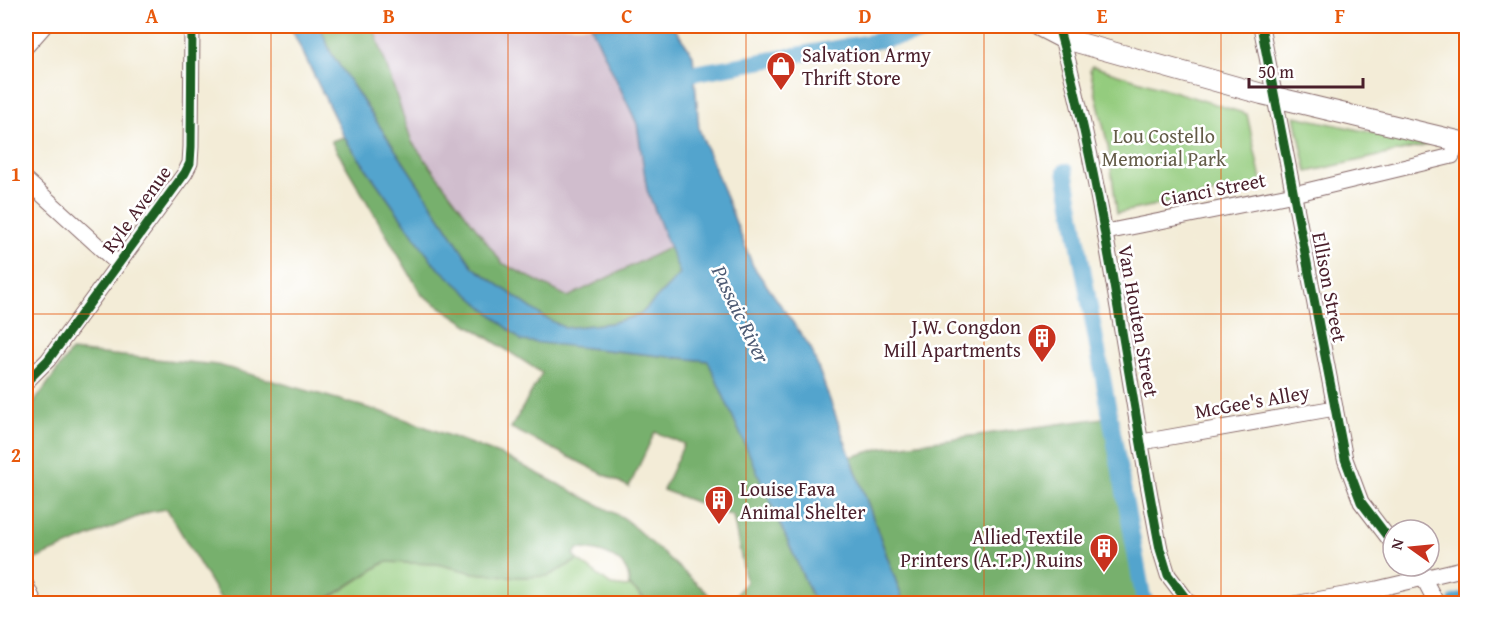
<svg xmlns="http://www.w3.org/2000/svg" width="1492" height="629" font-family="'Gentium Book Plus',serif">
  <style>
    .industrial { fill: #d0bdcd }
    .green { fill: #94cc7e; stroke: #6f7654; stroke-width: 1.5 }
    .forest { fill: #77b06d; stroke: #60684c; stroke-width: 1.5 }
    .water { fill: #53a4cd; stroke: #4e627c; stroke-width: 1.5 }
    .lines { fill: none; stroke-linecap: round; stroke-linejoin: round }
    .canal { stroke: #53a4cd; stroke-width: 16 }
    .minor-casing { stroke: #856767; stroke-width: 17 }
    .major-casing { stroke: #856767; stroke-width: 22 }
    .minor { stroke: #fff; stroke-width: 15 }
    .major { stroke: #fff; stroke-width: 20 }
    .cycleway-casing { stroke: #fff; stroke-width: 13 }
    .cycleway { stroke: #1b5e20; stroke-width: 9 }
    .grid { fill: none; stroke: #e8590c; stroke-width: 1.5; stroke-opacity: 0.55 }
    .labels { text-anchor: middle; dominant-baseline: central; stroke-width: 5; stroke-linejoin: round; paint-order: stroke }
    .poi-label { font-size: 20px; fill: #4a1f2b; stroke: #fff; text-anchor: start }
    .park-label { font-size: 20px; fill: #645c48; stroke: #fff }
    .street-label { font-size: 20px; fill: #4a1f2b; stroke: #fff }
    .water-label { font-size: 21px; font-style: italic; fill: #4e5b74; stroke: #fff }
    .neatline { fill: none; stroke: #e8590c; stroke-width: 2 }
    .grid-label { font-size: 20px; text-anchor: middle; font-weight: bold; fill: #e8590c }
  </style>
  <rect width="100%" height="100%" fill="#fff"/>
  <filter id="ink" filterUnits="userSpaceOnUse"><feTurbulence type="fractalNoise" baseFrequency=".0167" numOctaves="2"/><feDisplacementMap in="SourceGraphic" scale="12" xChannelSelector="R" yChannelSelector="G"/><feConvolveMatrix kernelMatrix="1 2 1 2 8 2 1 2 1" color-interpolation-filters="sRGB"/></filter>
  <filter id="wash" filterUnits="userSpaceOnUse"><feTurbulence type="fractalNoise" baseFrequency=".008" numOctaves="4" result="noise"/><feDisplacementMap in="SourceGraphic" scale="24" xChannelSelector="R" yChannelSelector="G"/><feGaussianBlur stdDeviation="1.35" result="paint"/><feColorMatrix in="noise" values="0 0 0 0 0 0 0 0 0 0 0 0 0 0 0 0 0 1.4 0 .05"/><feComposite in="paint" operator="in"/></filter>
  <g filter="url(#wash)">
    <rect width="100%" height="100%" fill="#f3ecd7"/>
    <!-- industrial -->
    <polygon class="industrial" points="373,26 591,26 637,124 647,190 670,247 568,297 502,263 412,142"/>
    <!-- green -->
    <g class="green">
      <polygon points="1092,66 1247,114 1262,184 1117,213 1108,146 1090,70"/>
      <polygon points="1295,116 1428,145 1307,172"/>
      <polygon points="578,560 611,585 627,587 629,585 649,604 321,604 385,562 437,564 474,573 519,577 548,576"/>
    </g>
    <!-- forest -->
    <g class="forest">
      <polygon points="320,26 373,26 412,142 502,263 568,297 670,247 680,274 640,315 611,323 565,328 544,317 473,267 331,53"/>
      <polygon points="344,137 434,264 585,348 709,361 815,603 729,603 746,582 733,516 663,490 684,444 655,432 629,487 511,428 542,373 422,295 331,141"/>
      <path d="M71 351 218 365 396 416 504 456 624 518 718 603H649L629 585C631 558 599 549 578 549L574 554 578 560 548 576 519 577 474 573 437 564 385 562 321 603H223L167 509 149 512 26 563V414Z"/>
      <polygon points="1117,416 1149,596 1155,603 904,603 851,457 882,448"/>
    </g>
    <!-- water -->
    <polygon class="water" points="290,26 320,26 331,53 473,267 544,317 565,328 611,323 640,315 680,274 647,190 637,124 591,26 673,26 693,55 699,129 753,266 811,348 904,603 815,603 708,361 522,341 434,264 344,137"/>
    <g class="lines">
      <!-- canal -->
      <g class="canal">
        <polyline points="695,73 921,33"/>
        <polyline points="1065,171 1143,596 1147,604"/>
        <polyline points="1456,602 1466,600"/>
      </g>
    </g>
  </g>
  <g filter="url(#ink)">
    <g class="lines">
      <!-- minor casing -->
      <g class="minor-casing">
        <g id="minor">
          <polyline points="1261,26 1345,459 1361,502 1393,544"/>
          <path d="M1060 31C1107 201 1126 376 1160 549L1168 575 1190 604"/>
          <polyline points="26,180 118,264"/>
          <polyline points="1106,232 1294,194 1452,156 1458,141"/>
          <polyline points="26,382 48,360 185,173 190,163 191,147 192,26"/>
          <polyline points="1142,442 1335,408"/>
          <polyline points="1411,566 1426,583 1437,604"/>
          <polyline points="26,585 35,604"/>
          <polyline points="1294,604 1377,589 1466,568"/>
        </g>
      </g>
      <!-- major casing -->
      <g class="major-casing">
        <g id="major">
          <polyline points="1039,26 1062,38 1262,94 1466,143"/>
          <polyline points="26,43 41,26"/>
        </g>
      </g>
      <!-- minor -->
      <use href="#minor" class="minor"/>
      <!-- major -->
      <use href="#major" class="major"/>
      <!-- cycleway casing -->
      <g class="cycleway-casing">
        <g id="cycleway">
          <path d="M1058 26C1106 198 1126 374 1160 549L1168 575 1190 604"/>
          <polyline points="1261,26 1345,459 1361,502 1393,544"/>
          <polyline points="26,382 48,360 185,173 190,163 191,147 192,26"/>
        </g>
      </g>
      <!-- cycleway -->
      <use href="#cycleway" class="cycleway"/>
    </g>
  </g>
  <!-- grid -->
  <path class="grid" d="M271 26V604M508 26V604M746 26V604M984 26V604M1221 26V604M26 314H1466"/>
  <!-- icons -->
  <defs>
    <g id="shop-pin" transform="scale(1.5)"><path d="M0 17L-7.5 6A9.5 9.5 0 1 1 7.5 6Z" fill="#c8321e" stroke="#fff"/><path d="M-5-2.5h2.3a2.7 3.5 0 0 1 5.4 0H5L5.5 6h-11ZM-1.5-2.5h3a1.5 2.3 0 0 0-3 0Z" fill="#fff"/></g>
    <g id="building-pin" transform="scale(1.5)"><path d="M0 17L-7.5 6A9.5 9.5 0 1 1 7.5 6Z" fill="#c8321e" stroke="#fff"/><path d="M-4-6H4V6H1V3H-1V6H-4ZM-2.5-4.3h1.7v1.8h-1.7ZM.8-4.3h1.7v1.8H.8ZM-2.5-1h1.7V.8h-1.7ZM.8-1h1.7V.8H.8Z" fill="#fff"/></g>
  </defs>
  <g fill-rule="evenodd">
    <use href="#shop-pin" x="781" y="66"/>
    <use href="#building-pin" x="1042" y="338"/>
    <use href="#building-pin" x="719" y="500"/>
    <use href="#building-pin" x="1104" y="548"/>
  </g>
  <g class="labels">
    <!-- poi labels -->
    <g class="poi-label">
      <text x="802" y="54">Salvation Army<tspan x="802" dy="23">Thrift Store</tspan></text>
      <text x="1021" y="326" text-anchor="end">J.W. Congdon<tspan x="1021" dy="23">Mill Apartments</tspan></text>
      <text x="740" y="488">Louise Fava<tspan x="740" dy="23">Animal Shelter</tspan></text>
      <text x="1083" y="536" text-anchor="end">Allied Textile<tspan x="1083" dy="23">Printers (A.T.P.) Ruins</tspan></text>
    </g>
    <!-- park labels -->
    <g class="park-label">
      <text x="1164" y="135">Lou Costello<tspan x="1164" dy="23">Memorial Park</tspan></text>
    </g>
    <!-- street labels -->
    <g class="street-label">
      <text transform="translate(1213 189) rotate(-11)">Cianci Street</text>
      <text transform="translate(136 209) rotate(-54)">Ryle Avenue</text>
      <text transform="translate(1330 287) rotate(79)">Ellison Street</text>
      <text transform="translate(1139 321) rotate(80)">Van Houten Street</text>
      <text transform="translate(1252 401) rotate(-10)">McGee's Alley</text>
    </g>
    <!-- water labels -->
    <g class="water-label">
      <text transform="translate(741 314) rotate(64)">Passaic River</text>
    </g>
  </g>
  <!-- margin -->
  <rect width="1492" height="629" fill="none" stroke="#fff" stroke-width="66"/>
  <!-- north arrow -->
  <g transform="translate(1411 548) rotate(285)"><circle r="28" fill="#ffffff" stroke="#b7a5aa" stroke-width="1.5"/>
  <path d="M0-4.5L10 22L0 15L-10 22Z" fill="#c8321e"/>
  <text y="-9" font-size="16" font-weight="bold" text-anchor="middle" fill="#4a1f2b">N</text>
  </g>
  <!-- scale -->
  <path d="M1249 78v9h114v-9" fill="none" stroke="#4a1f2b" stroke-width="3"/>
  <text x="1258" y="78" font-size="18" fill="#4a1f2b" stroke="#ffffff" stroke-width="4.5" paint-order="stroke">50 m</text>
  <rect x="33" y="33" width="1426" height="563" class="neatline"/>
  <g class="grid-label">
    <text x="152" y="23">A</text>
    <text x="389" y="23">B</text>
    <text x="627" y="23">C</text>
    <text x="865" y="23">D</text>
    <text x="1102" y="23">E</text>
    <text x="1340" y="23">F</text>
    <text x="16" y="181">1</text>
    <text x="16" y="462">2</text>
  </g>
</svg>
